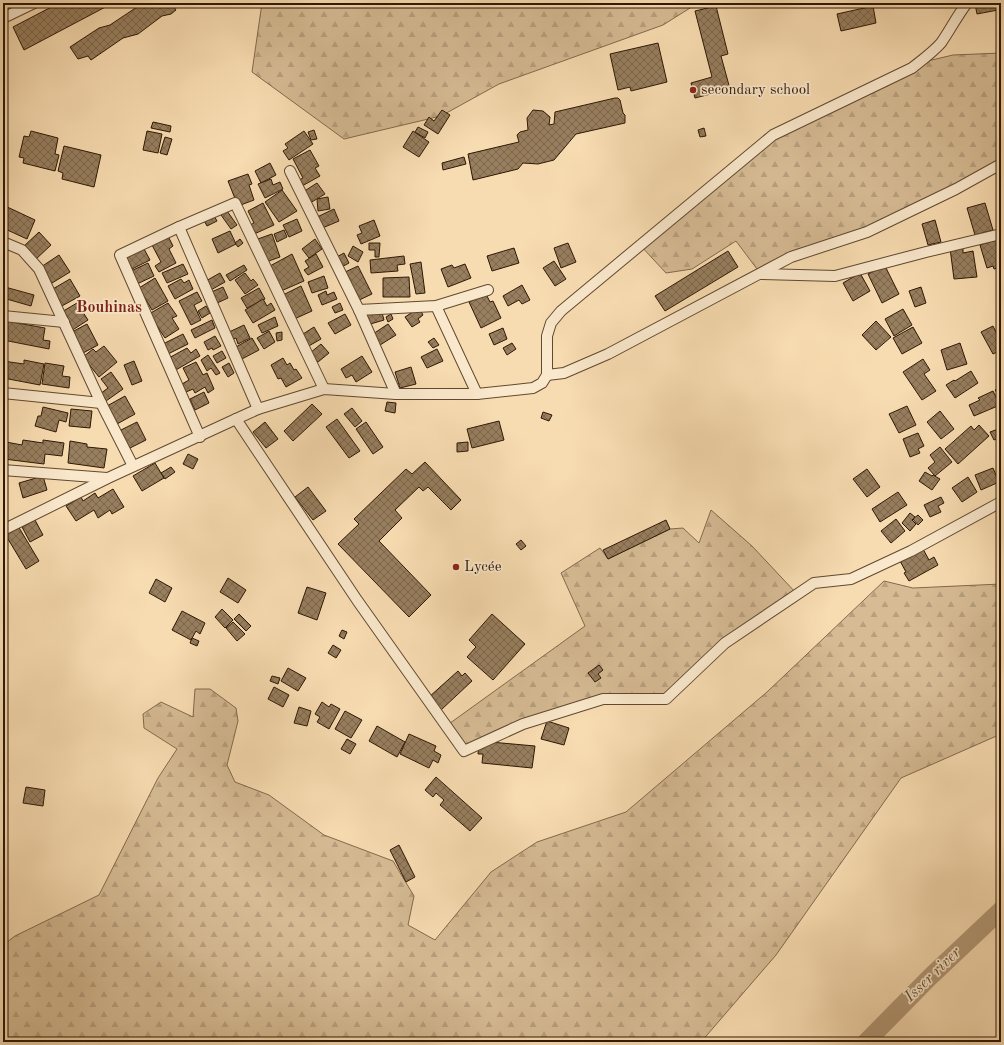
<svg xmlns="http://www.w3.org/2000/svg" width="1004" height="1045" font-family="'Old Standard TT',serif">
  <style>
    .forest { fill: url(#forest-firs); stroke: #826a4c }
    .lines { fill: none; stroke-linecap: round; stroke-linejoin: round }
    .river { stroke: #b39977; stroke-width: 18 }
    .building { fill: url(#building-cross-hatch); stroke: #2e1805 }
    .street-casing { stroke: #604930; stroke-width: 12 }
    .street { stroke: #fae8cc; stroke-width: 10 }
    .poi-dot { fill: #8f2418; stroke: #fae8cc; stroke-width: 1.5 }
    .labels { text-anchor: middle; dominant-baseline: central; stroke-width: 3.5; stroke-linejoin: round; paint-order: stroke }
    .poi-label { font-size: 15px; fill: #2e1805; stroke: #fae8cc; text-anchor: start }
    .neighbourhood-label { font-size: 16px; font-weight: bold; fill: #7a1f14; stroke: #fae8cc }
    .water-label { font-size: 16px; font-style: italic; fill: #634c33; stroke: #fae8cc }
  </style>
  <defs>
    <pattern id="forest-firs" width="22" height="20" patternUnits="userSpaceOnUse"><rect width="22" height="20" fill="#d6bb94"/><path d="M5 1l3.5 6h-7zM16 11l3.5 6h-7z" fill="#b8a07e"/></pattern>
    <pattern id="building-cross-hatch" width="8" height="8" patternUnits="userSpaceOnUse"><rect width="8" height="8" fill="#977e5e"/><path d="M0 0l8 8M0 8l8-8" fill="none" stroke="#7c664c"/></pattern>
  </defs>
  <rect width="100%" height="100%" fill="#f8dcb1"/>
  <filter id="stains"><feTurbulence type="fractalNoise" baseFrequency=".005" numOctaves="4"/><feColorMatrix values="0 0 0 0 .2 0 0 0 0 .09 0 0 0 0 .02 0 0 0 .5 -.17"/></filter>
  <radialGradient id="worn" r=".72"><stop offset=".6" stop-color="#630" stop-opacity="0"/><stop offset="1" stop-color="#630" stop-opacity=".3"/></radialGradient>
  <!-- forest -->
  <g class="forest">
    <polygon points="262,3 698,3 663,25 499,84 441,116 344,139 252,72"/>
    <polygon points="1001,53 1001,164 956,189 760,273 736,241 692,269 666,273 640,245 773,135 919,63 953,55"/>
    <polygon points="711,510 752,546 797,594 725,643 666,699 603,699 464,751 446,726 585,626 561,573 600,548 608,559 670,529 683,528 699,543"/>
    <polygon points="884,581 913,588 1001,584 1001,734 901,778 776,955 701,1042 3,1042 3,945 15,936 99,895 158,778 177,749 144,728 143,714 161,702 193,717 195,689 210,689 236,708 238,721 227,765 235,782 269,795 324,835 393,861 414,896 408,925 435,940 491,872 537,842 626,812 767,692"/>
  </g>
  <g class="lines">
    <!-- river -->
    <polyline class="river" points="866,1042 930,977 1001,910"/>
  </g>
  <!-- building -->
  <g class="building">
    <polygon points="59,3 113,3 24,50 13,27"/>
    <polygon points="147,3 171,3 176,10 171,14 162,16 138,34 123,38 91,60 88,56 78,59 70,47 99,28 110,25 140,5"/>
    <polygon points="982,3 997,3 998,10 977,14 975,4"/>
    <polygon points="716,6 728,54 721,56 730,89 695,98 691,83 712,77 695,11"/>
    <polygon points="873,6 876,23 841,31 837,14"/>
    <polygon points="658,43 667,82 631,91 630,87 618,90 610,54"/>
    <polygon points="615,98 618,98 620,100 623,113 625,115 625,123 576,134 554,160 538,164 523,163 518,169 473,180 468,154 519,142 517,135 520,132 528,130 527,118 533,110 543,111 550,117 549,125 554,124 555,112"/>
    <polygon points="442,110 450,115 438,134 424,125 429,117 434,121"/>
    <polygon points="153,122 171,126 170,132 151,128"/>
    <polygon points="418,127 428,132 425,138 415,132"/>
    <polygon points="704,128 706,136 700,137 698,130"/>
    <polygon points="314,130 317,139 311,140 308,132"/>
    <polygon points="31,131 58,138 55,154 59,155 55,171 23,163 24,158 19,157 24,136 29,137"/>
    <polygon points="147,131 162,134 158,153 143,150"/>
    <polygon points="304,131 313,144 289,160 283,151 288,148 285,144"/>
    <polygon points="413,131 429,142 419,157 403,147"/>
    <polygon points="165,137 172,139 167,155 160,153"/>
    <polygon points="64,146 101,155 94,187 62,179 63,173 58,171"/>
    <polygon points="310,150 319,166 315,168 320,176 302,186 299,180 303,178 293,159"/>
    <polygon points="464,157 466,164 443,170 442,163"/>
    <polygon points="270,163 276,175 261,183 255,171"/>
    <polygon points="248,174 252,184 249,185 254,200 238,206 228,181"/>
    <polygon points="271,179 273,185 280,182 283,189 265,198 258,184"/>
    <polygon points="317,183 325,194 310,203 303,192"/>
    <polygon points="282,190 297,211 279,222 265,202"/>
    <polygon points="328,197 330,209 318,211 317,199"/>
    <polygon points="263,203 274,225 252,235 248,226 254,223 248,211"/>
    <polygon points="985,203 993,230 975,235 967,208"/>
    <polygon points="3,205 35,220 27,239 3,228"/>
    <polygon points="334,209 339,221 320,229 315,218"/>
    <polygon points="227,211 237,225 231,229 221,215"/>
    <polygon points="213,214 217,221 207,226 203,219"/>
    <polygon points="297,219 302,231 289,237 283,225"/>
    <polygon points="374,220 380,236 361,244 357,235 362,233 359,226"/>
    <polygon points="935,220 941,242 928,245 922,224"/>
    <polygon points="284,230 287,237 277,242 274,234"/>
    <polygon points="230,231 236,244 218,253 212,239"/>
    <polygon points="39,232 51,245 35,260 23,247"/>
    <polygon points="272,234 280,257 266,262 255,240"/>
    <polygon points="168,236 173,246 169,249 176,263 159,272 155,266 161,262 152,245"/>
    <polygon points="240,239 243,243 238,247 235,243"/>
    <polygon points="315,239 322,249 309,258 302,249"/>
    <polygon points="999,239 1001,246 1001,267 994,269 993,266 987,268 980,245"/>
    <polygon points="369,243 380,243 379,257 375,257 375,250 369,250"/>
    <polygon points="568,243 576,262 561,268 554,248"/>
    <polygon points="353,246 363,252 358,262 348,256"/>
    <polygon points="963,246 963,253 973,251 977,277 954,279 950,248"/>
    <polygon points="143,247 150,260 132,269 125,257"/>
    <polygon points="514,248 519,263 492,271 487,256"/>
    <polygon points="728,251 738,267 665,311 655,296"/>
    <polygon points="344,253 349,263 338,269 333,259"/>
    <polygon points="292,254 304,281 281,291 270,266"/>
    <polygon points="316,254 323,267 308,275 304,270 309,267 305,261"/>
    <polygon points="59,255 70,272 52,283 41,267"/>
    <polygon points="404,256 405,264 397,265 398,271 371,273 370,260"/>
    <polygon points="554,261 566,279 555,286 543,268"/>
    <polygon points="421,262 425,293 416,294 410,264"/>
    <polygon points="148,263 154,276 137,284 131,271"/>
    <polygon points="183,264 188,274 167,283 162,273"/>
    <polygon points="465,264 471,278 448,287 441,269 452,265 454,268"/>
    <polygon points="244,265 247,270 230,281 226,275"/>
    <polygon points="358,266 372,294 357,301 343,273"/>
    <polygon points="885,266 899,294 882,303 868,274"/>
    <polygon points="220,273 225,282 209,291 204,282"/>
    <polygon points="245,273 251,281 253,279 258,285 245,294 235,280"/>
    <polygon points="860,273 870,291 853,301 843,283"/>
    <polygon points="324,276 328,288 312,293 308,282"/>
    <polygon points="409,277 410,297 383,297 383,278"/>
    <polygon points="155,278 168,301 152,310 139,288"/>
    <polygon points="70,279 80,296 60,307 51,290"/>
    <polygon points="181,279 184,283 189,280 193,289 175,299 168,286"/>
    <polygon points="522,285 530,300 522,304 519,300 508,306 503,296"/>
    <polygon points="301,286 312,311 292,320 281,296"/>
    <polygon points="5,287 34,295 31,306 3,298"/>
    <polygon points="223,287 228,298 215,304 209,293"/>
    <polygon points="921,287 926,303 915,307 909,291"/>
    <polygon points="259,288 265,299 247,308 241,298"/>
    <polygon points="326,291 327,295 334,292 337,299 322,305 318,295"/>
    <polygon points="197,292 202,301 194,305 201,320 191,325 179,301"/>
    <polygon points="486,294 490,302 493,301 501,318 481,328 469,302"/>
    <polygon points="263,299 267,306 271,303 275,310 253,323 245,310"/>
    <polygon points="77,303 88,320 71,331 60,313"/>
    <polygon points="168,303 177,316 172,318 179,329 165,338 149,314"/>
    <polygon points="340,303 343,310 335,313 332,307"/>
    <polygon points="206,306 210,313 202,318 198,311"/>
    <polygon points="419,308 423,315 418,319 420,322 412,327 405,317"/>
    <polygon points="381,309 384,320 367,325 364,314"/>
    <polygon points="903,309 912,325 894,336 885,319"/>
    <polygon points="345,314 351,325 335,334 328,323"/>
    <polygon points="391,314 393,319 388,322 386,317"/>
    <polygon points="275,317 278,326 262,333 258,325"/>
    <polygon points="212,320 215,328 195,338 191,330"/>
    <polygon points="6,321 45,328 43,340 50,341 49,349 3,340"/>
    <polygon points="876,321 891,337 876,350 862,335"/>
    <polygon points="87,324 98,345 83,353 72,332"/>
    <polygon points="388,324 396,335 380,345 373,334"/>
    <polygon points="244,325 250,338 238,344 236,338 231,340 227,333"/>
    <polygon points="993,326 1001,342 1001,350 993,354 981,332"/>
    <polygon points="314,327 321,339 307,347 300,336"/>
    <polygon points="913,327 922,343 902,354 893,338"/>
    <polygon points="503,328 507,339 494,345 489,334"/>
    <polygon points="269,331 275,342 264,349 257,338"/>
    <polygon points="282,332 282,340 277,341 276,333"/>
    <polygon points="183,334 188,344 166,355 161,345"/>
    <polygon points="215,336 221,346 213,350 212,348 208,350 204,342"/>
    <polygon points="252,338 259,350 240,360 234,348"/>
    <polygon points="434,338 439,345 433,348 428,342"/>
    <polygon points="512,343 516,349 507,355 503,348"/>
    <polygon points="960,343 967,364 947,370 941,350"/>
    <polygon points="321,344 329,353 318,362 310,353"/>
    <polygon points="104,346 117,362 99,377 83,357 93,349 96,352"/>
    <polygon points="187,348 191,353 196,349 200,356 174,371 167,359"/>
    <polygon points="437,349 443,361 427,368 421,357"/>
    <polygon points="222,351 226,358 217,363 213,356"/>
    <polygon points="208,355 220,373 216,375 211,368 207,371 201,360"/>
    <polygon points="362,356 372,372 356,382 352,375 346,378 341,369"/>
    <polygon points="283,358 287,365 290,363 294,370 296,369 302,378 286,387 281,378 278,379 271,365"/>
    <polygon points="923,359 930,370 924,374 936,391 922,400 903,372"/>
    <polygon points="24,360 44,364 40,385 3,378 3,361 24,364"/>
    <polygon points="134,361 142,381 132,385 124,365"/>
    <polygon points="196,362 203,375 207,373 214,389 208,393 205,387 195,393 193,389 186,392 182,384 189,380 183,368"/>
    <polygon points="45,363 64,366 62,376 70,377 69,388 42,384"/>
    <polygon points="229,363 234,373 228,377 222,367"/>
    <polygon points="411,367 416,384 400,388 395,372"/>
    <polygon points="971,371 978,383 955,398 946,385 954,380 955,381"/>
    <polygon points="111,372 123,389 106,401 100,394 108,388 101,379"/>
    <polygon points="1001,386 1001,399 995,390"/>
    <polygon points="993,391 1000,405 974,416 969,405 980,400 978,398"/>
    <polygon points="204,392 209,403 195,410 190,399"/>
    <polygon points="125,396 135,414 117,424 107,406"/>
    <polygon points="387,402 396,403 395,413 385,411"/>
    <polygon points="312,404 322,414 293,441 284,431"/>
    <polygon points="907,406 916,425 899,433 889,414"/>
    <polygon points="43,407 68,413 66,422 59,420 56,432 35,426 38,416 41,416"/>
    <polygon points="352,408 362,421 355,427 344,414"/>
    <polygon points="71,409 92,411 90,428 69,426"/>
    <polygon points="940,411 954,429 941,439 927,422"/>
    <polygon points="543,412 552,415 549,421 541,418"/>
    <polygon points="337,419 360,451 349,458 326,427"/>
    <polygon points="499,421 504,440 472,448 467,429"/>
    <polygon points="137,422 146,440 128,449 119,431"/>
    <polygon points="265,422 278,439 266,448 253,432"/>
    <polygon points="366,422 383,447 373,454 356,429"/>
    <polygon points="979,425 989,436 958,464 945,449 971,426 974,430"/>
    <polygon points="1001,428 1001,437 994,440 990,432"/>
    <polygon points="918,433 924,446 918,449 920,453 910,457 903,439"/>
    <polygon points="23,440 43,443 43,440 64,443 62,456 45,454 44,464 4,459 6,442 22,445"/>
    <polygon points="70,441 87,444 87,447 107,449 104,468 68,463"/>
    <polygon points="468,442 468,451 457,452 457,443"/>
    <polygon points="940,447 952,462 935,476 928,468 935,462 930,455"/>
    <polygon points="188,454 198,459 193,469 183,464"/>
    <polygon points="425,462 461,500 451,510 428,487 423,491 419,487 395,510 402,518 379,541 431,595 409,617 338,544 359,524 354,519 406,469 412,474"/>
    <polygon points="155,463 164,478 142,491 133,476"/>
    <polygon points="171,467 175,472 165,479 161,473"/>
    <polygon points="993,468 999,482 981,490 975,475"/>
    <polygon points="867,469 880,487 867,497 853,479"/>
    <polygon points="925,472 932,476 933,475 940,479 932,490 919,481"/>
    <polygon points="43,476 47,490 23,498 19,483"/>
    <polygon points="968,477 977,492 962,502 952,488"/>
    <polygon points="308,487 326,511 313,520 295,497"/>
    <polygon points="113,489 124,507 112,514 110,510 98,518 94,510 76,521 66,506 81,497 83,501 95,493 98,498"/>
    <polygon points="898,492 907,505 880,522 872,509"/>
    <polygon points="941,497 944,503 938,506 941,512 930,517 924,505"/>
    <polygon points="910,513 915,517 912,520 916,524 910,531 902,523"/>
    <polygon points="918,515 923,520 918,525 913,519"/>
    <polygon points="896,519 905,531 891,543 881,531"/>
    <polygon points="35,520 43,535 30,542 22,527"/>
    <polygon points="666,520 670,529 608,559 603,550"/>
    <polygon points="18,526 39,561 26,569 5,534"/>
    <polygon points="521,540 526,546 521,550 516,544"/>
    <polygon points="923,549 929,560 934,557 938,565 909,581 904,573 906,572 900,561"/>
    <polygon points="228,578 246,590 238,603 220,592"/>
    <polygon points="156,579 172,588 165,602 149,593"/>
    <polygon points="307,587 326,593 317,620 298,613"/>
    <polygon points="222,609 233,620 225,628 215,617"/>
    <polygon points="182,611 205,623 200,634 196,631 191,640 172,630"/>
    <polygon points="239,614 251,626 246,631 234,619"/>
    <polygon points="492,614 525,644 493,680 467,657 476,647 469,640"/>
    <polygon points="233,622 245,634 237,641 226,628"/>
    <polygon points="342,630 347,632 344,639 339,636"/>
    <polygon points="192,638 199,641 197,646 190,643"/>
    <polygon points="333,645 341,650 336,658 328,653"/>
    <polygon points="599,665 603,670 598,674 601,678 595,682 588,673"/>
    <polygon points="288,668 306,678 298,691 281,681"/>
    <polygon points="458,671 462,676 465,673 472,681 441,710 429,697"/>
    <polygon points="272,676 280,678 278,684 270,681"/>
    <polygon points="274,687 289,695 283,707 268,699"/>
    <polygon points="322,702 329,707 331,704 340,709 329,729 317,722 320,717 315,714"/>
    <polygon points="299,707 311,711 307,726 294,723"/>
    <polygon points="345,711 362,720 351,738 335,729"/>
    <polygon points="547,721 569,728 564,745 541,739"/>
    <polygon points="377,726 405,742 397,757 369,741"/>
    <polygon points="409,734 436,746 434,751 441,755 438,763 433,760 429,768 400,754"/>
    <polygon points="347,739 356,744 350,754 341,749"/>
    <polygon points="479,741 535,746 532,768 482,763 483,754 478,754"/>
    <polygon points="3,772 8,781 3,784"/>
    <polygon points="436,777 482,818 470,831 440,805 444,800 436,793 433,797 425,790"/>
    <polygon points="26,787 45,790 43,806 23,803"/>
    <polygon points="3,793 5,807 3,808"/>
    <polygon points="399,845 415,877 406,882 390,850"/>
  </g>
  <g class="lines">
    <!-- street casing -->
    <g class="street-casing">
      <g id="street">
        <polyline points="3,18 34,3"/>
        <polyline points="290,171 359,310 396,394"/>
        <polyline points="179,227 258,409"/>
        <polyline points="3,242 22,250 39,269 101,403 133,466"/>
        <polyline points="762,274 835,276 926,252 1001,234"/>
        <polyline points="436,306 477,394"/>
        <polyline points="359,310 436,306 488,290"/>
        <polyline points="3,316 64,322"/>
        <polyline points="547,375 564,373 608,354 791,257 867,232 956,189 1001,164"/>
        <polyline points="3,393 101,403"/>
        <polyline points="236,419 357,600 464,751 523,724 603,699 666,699 725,643 814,583 851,579 911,551 1001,502"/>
        <polyline points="200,437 120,255 179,227 235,203 324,389"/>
        <polyline points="3,470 107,478"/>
        <path d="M3 530 108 478 236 419 258 409 324 389 396 394H477L533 388 542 383 547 375V336L551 323 561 311 773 135 912 68C922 60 932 53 941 43 950 30 957 16 967 3"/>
      </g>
    </g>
    <!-- street -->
    <use href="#street" class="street"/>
  </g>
  <!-- markers -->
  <g class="poi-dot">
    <circle cx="693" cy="90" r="4"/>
    <circle cx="456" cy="567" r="4"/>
  </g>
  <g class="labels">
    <!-- poi labels -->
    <g class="poi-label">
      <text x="701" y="90">secondary school</text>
      <text x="464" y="567">Lycée</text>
    </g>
    <!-- neighbourhood labels -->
    <g class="neighbourhood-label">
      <text x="109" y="308">Bouhinas</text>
    </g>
    <!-- water labels -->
    <g class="water-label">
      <text transform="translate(933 975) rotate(-44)">Isser river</text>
    </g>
  </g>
  <!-- margin -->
  <rect width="1004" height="1045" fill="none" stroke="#f8dcb1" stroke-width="16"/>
  <rect x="4" y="4" width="996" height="1037" fill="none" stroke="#2e1805" stroke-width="2"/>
  <rect x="8" y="8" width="988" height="1029" fill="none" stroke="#2e1805"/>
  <rect width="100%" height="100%" filter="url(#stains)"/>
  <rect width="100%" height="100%" fill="url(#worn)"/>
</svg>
